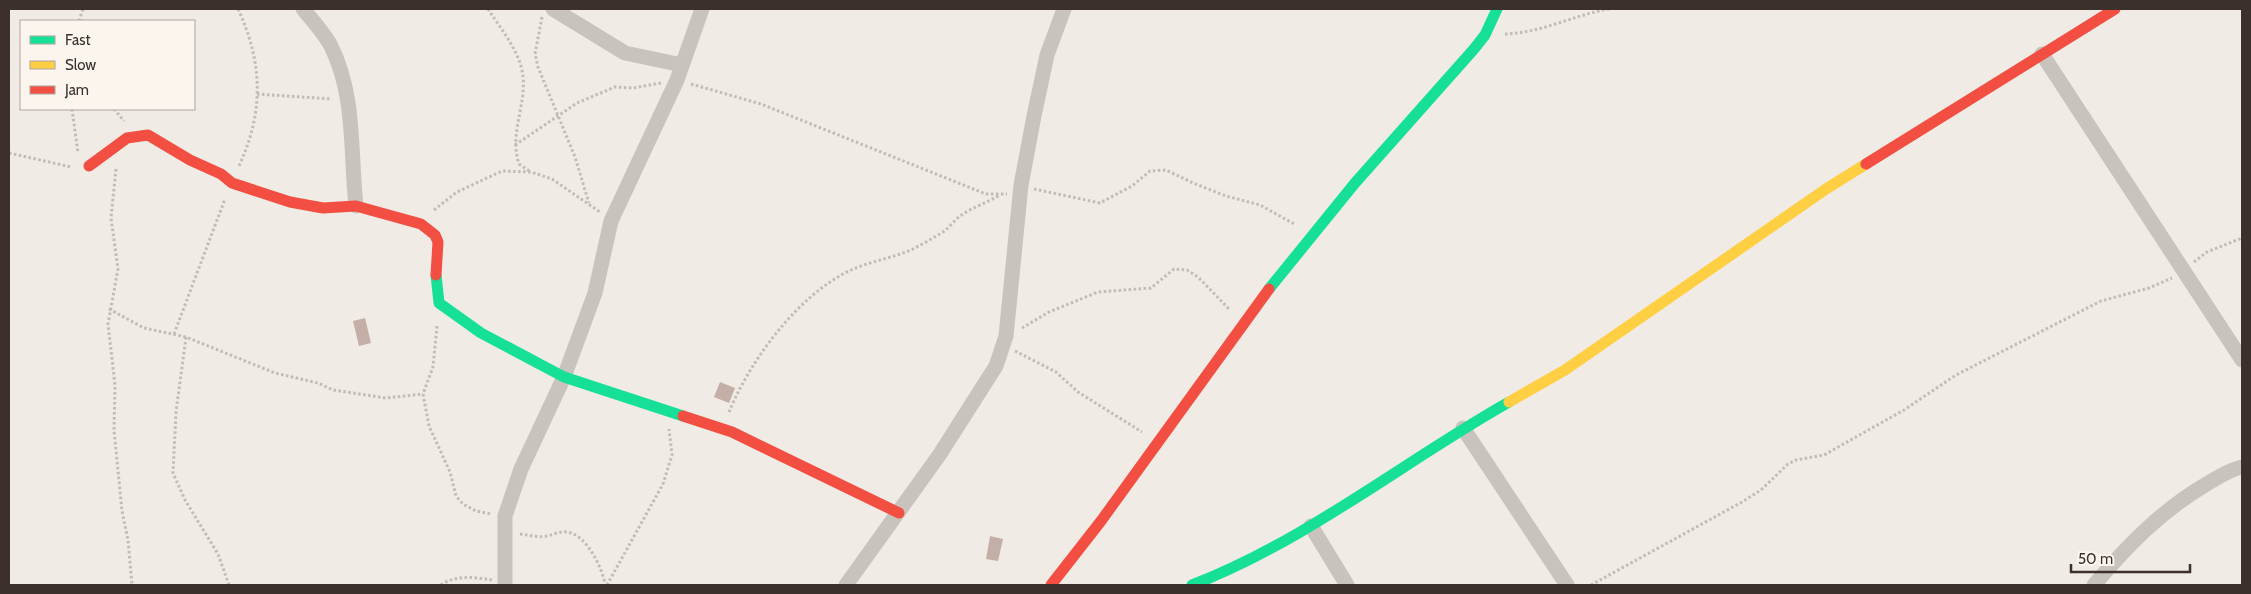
<svg xmlns="http://www.w3.org/2000/svg" width="2251" height="594" font-family="Cabin,sans-serif">
  <style>
    .building { fill: #c3afa7 }
    .lines { fill: none; stroke-linecap: round; stroke-linejoin: round }
    .path { stroke: #c2bbb6; stroke-width: 3; stroke-dasharray: 2.5 2.5; stroke-linecap: butt }
    .street { stroke: #c9c3be; stroke-width: 15 }
    .fast { stroke: #16e098; stroke-width: 11 }
    .slow { stroke: #ffcf43; stroke-width: 11 }
    .jam { stroke: #f24e42; stroke-width: 11 }
  </style>
  <rect width="100%" height="100%" fill="#f0ebe5"/>
  <!-- building -->
  <g class="building">
    <polygon points="365,318 371,343 359,346 353,321"/>
    <polygon points="720,382 735,388 729,403 714,397"/>
    <polygon points="990,536 1003,539 998,561 986,559"/>
  </g>
  <g class="lines">
    <!-- path -->
    <g class="path">
      <path d="M238 9C263 63 264 112 239 166"/>
      <path d="M488 9C501 29 521 53 523 77 526 107 509 134 519 164L531 172"/>
      <polyline points="542,17 535,54 538,67 575,157 589,203"/>
      <polyline points="79,21 83,9"/>
      <path d="M1505 34C1541 33 1574 15 1609 9"/>
      <polyline points="691,84 761,104 986,194 1007,194"/>
      <polyline points="257,94 332,99"/>
      <polyline points="72,109 78,153"/>
      <polyline points="114,109 124,121"/>
      <polyline points="515,145 577,103 615,87 633,88 661,83"/>
      <polyline points="9,153 71,167"/>
      <polyline points="116,169 111,218 118,269 108,324 115,385 114,430 122,511 128,540 132,585"/>
      <polyline points="1034,189 1100,203 1132,186 1150,171 1166,170 1193,183 1226,196 1260,205 1296,225"/>
      <polyline points="434,210 457,192 502,171 531,172 552,179 600,212"/>
      <polyline points="2194,262 2207,252 2242,238"/>
      <polyline points="109,309 144,328 186,337 275,373 318,383 333,390 386,398 423,394"/>
      <polyline points="437,326 433,367 423,394 429,426 450,472 456,496 463,504 476,511 491,514"/>
      <polyline points="1022,328 1049,312 1098,292 1151,288 1174,269 1187,270 1198,277 1230,310"/>
      <polyline points="174,334 225,199"/>
      <polyline points="186,337 176,412 173,473 185,500 218,554 229,585"/>
      <polyline points="1015,351 1056,372 1078,392 1142,432"/>
      <path d="M729 412C751 359 798 295 851 270 871 261 893 258 913 249 923 244 933 238 943 232 950 227 955 219 963 214 974 207 988 202 1000 195"/>
      <path d="M520 534C529 535 538 538 547 536 553 535 559 531 566 532 586 533 603 569 605 585"/>
      <path d="M441 585C454 575 476 577 492 580"/>
      <polyline points="607,585 663,484 672,455 669,429"/>
      <polyline points="1591,585 1742,502 1761,490 1788,464 1796,460 1824,455 1904,410 1956,375 2101,301 2149,288 2172,278"/>
    </g>
    <!-- street -->
    <g class="street">
      <path d="M303 9C313 21 324 33 331 46 356 97 350 152 356 206"/>
      <polyline points="553,9 625,53 682,65"/>
      <polyline points="2042,54 2242,360"/>
      <polyline points="1463,428 1567,585"/>
      <polyline points="1311,526 1347,585"/>
      <polyline points="505,585 505,516 521,469 564,377 595,293 611,221 677,80 702,9"/>
      <polyline points="846,585 940,454 996,366 1006,336 1021,185 1034,116 1047,55 1064,9"/>
      <path d="M2094 585C2127 546 2161 511 2205 485 2217 478 2228 470 2242 467"/>
    </g>
    <!-- fast -->
    <g class="fast">
      <polyline points="436,275 439,303 481,333 564,377 683,416"/>
      <polyline points="1269,289 1355,183 1474,49 1485,35 1497,9"/>
      <path d="M1192 585C1306 541 1403 462 1509 402"/>
    </g>
    <!-- slow -->
    <polyline class="slow" points="1509,402 1565,370 1826,189 1866,164"/>
    <!-- jam -->
    <g class="jam">
      <polyline points="1866,164 2115,9"/>
      <polyline points="89,166 127,138 148,135 190,160 221,174 232,183 290,202 323,208 356,206 421,224 435,235 438,242 436,275"/>
      <polyline points="683,416 732,432 899,513"/>
      <polyline points="1051,585 1101,521 1269,289"/>
    </g>
  </g>
  <!-- border -->
  <rect width="2251" height="594" fill="none" stroke="#3b302b" stroke-width="20"/>
  <!-- legend -->
  <rect x="20" y="20" width="175" height="90" fill="#fbf5ee" stroke="#aea6a0"/>
  <rect x="30" y="36" width="25" height="8" fill="#16e098" stroke="#aea6a0"/>
  <text x="65" y="45" font-size="15" fill="#3b302b">Fast</text>
  <rect x="30" y="61" width="25" height="8" fill="#ffcf43" stroke="#aea6a0"/>
  <text x="65" y="70" font-size="15" fill="#3b302b">Slow</text>
  <rect x="30" y="86" width="25" height="8" fill="#f24e42" stroke="#aea6a0"/>
  <text x="65" y="95" font-size="15" fill="#3b302b">Jam</text>
  <!-- scale -->
  <path d="M2071 564v8h119v-8" fill="none" stroke="#3b302b" stroke-width="2.5"/>
  <text x="2078" y="564" font-size="15" fill="#3b302b" stroke="#fbf5ee" stroke-width="4" paint-order="stroke">50 m</text>
</svg>
